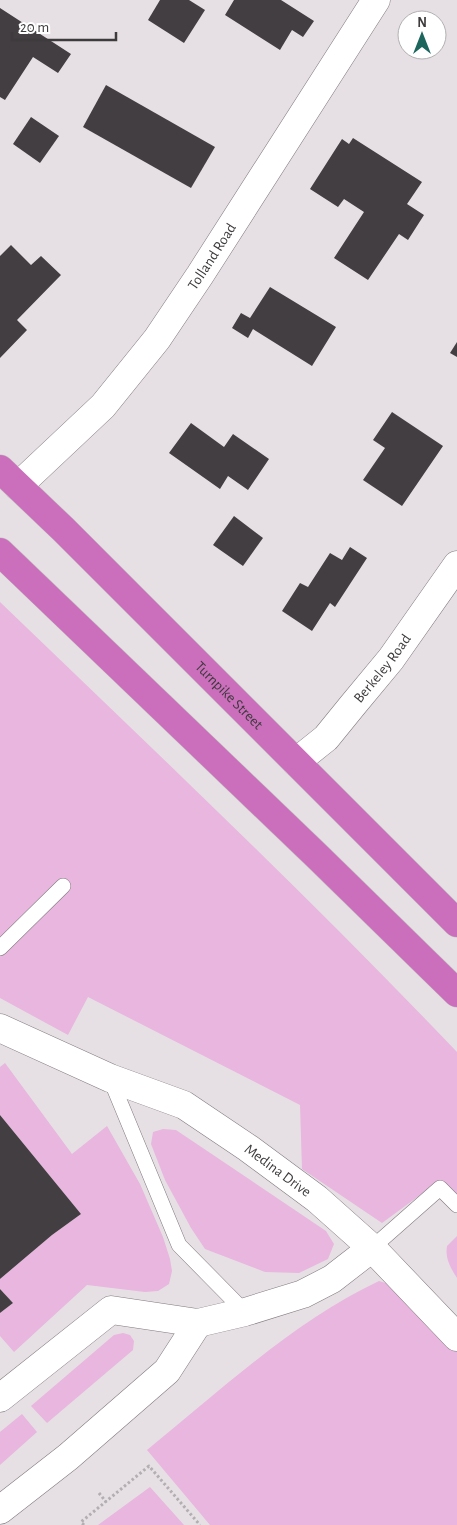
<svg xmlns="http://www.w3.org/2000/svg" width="457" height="1525" font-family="'Alegreya Sans',sans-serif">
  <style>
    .green { fill: #e8b6de }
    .building { fill: #433e42 }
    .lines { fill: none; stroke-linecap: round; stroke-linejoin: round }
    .lane-casing { stroke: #807b7f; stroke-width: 16 }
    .street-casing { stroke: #807b7f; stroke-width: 29 }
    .highway-casing { stroke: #c1c0c1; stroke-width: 29 }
    .path { stroke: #b3aeb2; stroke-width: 3; stroke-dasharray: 2.5 2.5; stroke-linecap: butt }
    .lane { stroke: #fff; stroke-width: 15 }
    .street { stroke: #fff; stroke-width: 28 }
    .highway { stroke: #cb6fbc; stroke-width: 28 }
    .labels { text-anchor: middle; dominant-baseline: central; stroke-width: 5; stroke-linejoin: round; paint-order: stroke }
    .street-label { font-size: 15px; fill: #3e3b3d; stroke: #fff }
  </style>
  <rect width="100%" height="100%" fill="#e6e0e5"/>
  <!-- green -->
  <g class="green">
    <path d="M0 602C154 750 309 897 457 1052V1213L431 1187 382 1223 302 1169 300 1105 88 997 68 1035 0 998Z"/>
    <polygon points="5,1063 72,1154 107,1126 140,1184 163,1237 170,1259 172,1271 169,1284 158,1291 145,1292 87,1285 14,1352 0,1336 0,1313 13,1303 0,1289 0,1279 52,1235 81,1214 0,1115 0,1067"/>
    <polygon points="163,1129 176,1130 326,1231 334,1244 328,1259 299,1273 265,1272 205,1249 191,1228 165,1180 151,1144 153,1132"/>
    <path d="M457 1236V1278C450 1267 445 1258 447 1246Z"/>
    <path d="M379 1281 395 1286 457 1344V1525H210L147 1450C220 1391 294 1321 379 1281Z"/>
    <polygon points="123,1333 130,1335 134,1341 133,1350 47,1423 31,1406 114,1335"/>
    <polygon points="22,1414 37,1432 0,1465 0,1432"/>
    <polygon points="150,1487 184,1525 98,1525"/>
  </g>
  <!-- building -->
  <g class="building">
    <polygon points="160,0 189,0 205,10 184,43 148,20"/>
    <polygon points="234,0 281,0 314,21 303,37 292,30 280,50 225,15"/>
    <polygon points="0,8 71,54 58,73 33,57 5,100 0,97"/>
    <polygon points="106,85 215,147 191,188 83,127"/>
    <polygon points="31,117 59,136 40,163 13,144"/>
    <polygon points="353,138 422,182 407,204 424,215 408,240 399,234 368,280 334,258 364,212 344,199 338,207 310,189 342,139 349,144"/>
    <polygon points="11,245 31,265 41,256 61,275 17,320 27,330 0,358 0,256"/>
    <polygon points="270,287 336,327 312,366 253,329 248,338 232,328 241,313 250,318"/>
    <polygon points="457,342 457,357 450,353"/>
    <polygon points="392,412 443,446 402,506 363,480 385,448 373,440"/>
    <polygon points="191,423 224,447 233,434 269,459 248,490 228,476 220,489 169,453"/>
    <polygon points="234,516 263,538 243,566 213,545"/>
    <polygon points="350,547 367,558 335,607 330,603 312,631 282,611 300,583 308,587 330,553 342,560"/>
    <polygon points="0,1115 81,1214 52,1235 0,1279"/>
    <polygon points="0,1289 13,1303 0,1313"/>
  </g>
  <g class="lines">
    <!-- lane casing -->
    <g class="lane-casing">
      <g id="lane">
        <polyline points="0,948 63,886"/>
        <polyline points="110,1078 179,1245 245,1312"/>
        <polyline points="372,1248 440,1188 457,1205"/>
      </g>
    </g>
    <!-- street casing -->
    <g class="street-casing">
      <g id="street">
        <path id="s1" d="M18 486 103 406 157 339 200 275 376 0"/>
        <path id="s2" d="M296 762 326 738 352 706 391 659 457 565"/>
        <path id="s3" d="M0 1028 110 1078 184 1105 248 1148 317 1199 372 1248 457 1337"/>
        <polyline points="0,1398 111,1310 198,1323 245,1312 303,1294 332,1279 372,1248"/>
        <polyline points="0,1510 68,1457 167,1371 198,1323"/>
      </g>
    </g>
    <!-- highway casing -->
    <g class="highway-casing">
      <g id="highway">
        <path id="s4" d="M0 469 63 529 457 923"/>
        <polyline points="0,552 319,858 457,993"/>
      </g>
    </g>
    <!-- path -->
    <g class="path">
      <polyline points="99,1493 106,1502"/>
      <polyline points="84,1525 81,1522 149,1466 200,1525"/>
    </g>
    <!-- lane -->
    <use href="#lane" class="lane"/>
    <!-- street -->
    <use href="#street" class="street"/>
    <!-- highway -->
    <use href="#highway" class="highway"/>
  </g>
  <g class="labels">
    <!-- street labels -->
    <g class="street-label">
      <text stroke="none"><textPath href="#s1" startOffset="302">Tolland Road</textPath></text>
      <text stroke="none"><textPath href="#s2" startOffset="128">Berkeley Road</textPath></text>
      <text stroke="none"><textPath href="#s4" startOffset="322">Turnpike Street</textPath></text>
      <text stroke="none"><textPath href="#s3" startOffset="314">Medina Drive</textPath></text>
    </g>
  </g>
  <!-- north arrow -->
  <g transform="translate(422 35)"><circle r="24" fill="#ffffff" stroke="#b2b1b1"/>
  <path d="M0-4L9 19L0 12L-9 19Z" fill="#1c665d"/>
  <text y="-8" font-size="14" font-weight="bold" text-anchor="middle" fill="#3e3b3d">N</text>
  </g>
  <!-- scale -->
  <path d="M12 32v8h104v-8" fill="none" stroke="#3e3b3d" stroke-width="2.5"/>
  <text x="20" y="32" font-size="15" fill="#3e3b3d" stroke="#ffffff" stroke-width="4" paint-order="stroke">20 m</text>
</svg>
